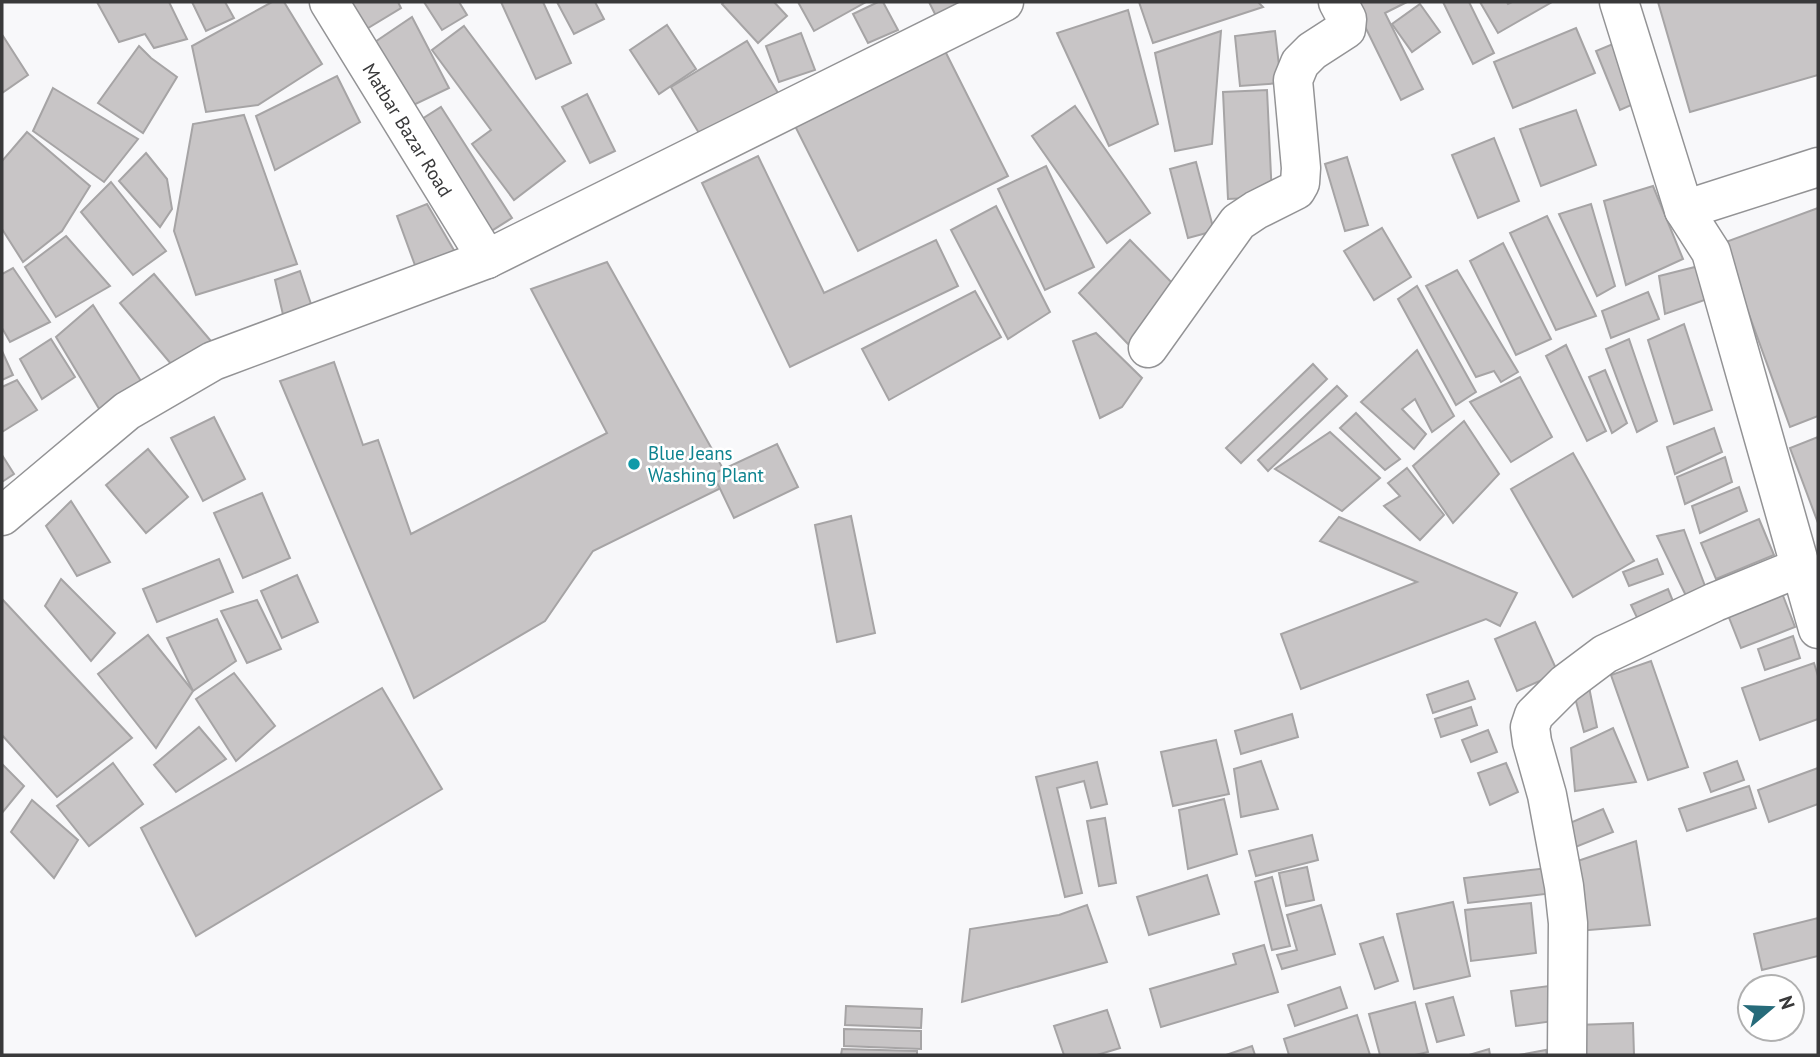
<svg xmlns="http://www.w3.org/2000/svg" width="1820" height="1057" font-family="'PT Sans',sans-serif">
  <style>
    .building { fill: #c8c5c6; stroke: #a6a4a5; stroke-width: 2 }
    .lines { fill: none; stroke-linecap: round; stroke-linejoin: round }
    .minor-casing { stroke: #939395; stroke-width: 41 }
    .minor { stroke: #fff; stroke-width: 38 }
    .culture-dot { fill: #0f9aa8; stroke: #fff; stroke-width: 2.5 }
    .labels { text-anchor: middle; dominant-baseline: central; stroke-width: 5; stroke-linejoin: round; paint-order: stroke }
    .street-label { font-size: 19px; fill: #39393a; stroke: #fff }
    .culture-label { font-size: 19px; fill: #0d838f; stroke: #fff; text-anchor: start }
  </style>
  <rect width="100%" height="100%" fill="#f8f8fa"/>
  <!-- building -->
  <g class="building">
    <polygon points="97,2 169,2 187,39 154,48 145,34 119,42"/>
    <polygon points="192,2 225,2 234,18 206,31"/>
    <polygon points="272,2 284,2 322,64 258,105 206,112 192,46"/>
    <polygon points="332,2 398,2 401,8 355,36"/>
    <polygon points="424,2 459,2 467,15 442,30"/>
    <polygon points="501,2 543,2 571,63 536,79"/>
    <polygon points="557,2 595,2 604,19 574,34"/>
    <polygon points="724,2 774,2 787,16 758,43 722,4"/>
    <polygon points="798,2 866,2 814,31"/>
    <polygon points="878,2 883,2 898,30 868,43 853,14"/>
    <polygon points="929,2 974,2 940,24"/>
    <polygon points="1139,2 1258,2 1263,7 1153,43"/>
    <polygon points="1353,2 1407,2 1385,13 1423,89 1401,100"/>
    <polygon points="1443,2 1469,2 1494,53 1473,64"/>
    <polygon points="1480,2 1507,2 1508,4 1512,2 1552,2 1498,33"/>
    <polygon points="1658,2 1818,2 1818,75 1690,112"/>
    <polygon points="1420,4 1440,32 1412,52 1392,24"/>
    <polygon points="1128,10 1158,124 1109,146 1057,33"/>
    <polygon points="412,17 449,88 403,110 366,48"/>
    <polygon points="667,25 696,69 659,94 630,50"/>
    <polygon points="464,26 565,161 514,200 472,144 491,130 432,50"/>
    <polygon points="1576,28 1595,73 1513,108 1494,62"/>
    <polygon points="1221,31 1212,144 1175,151 1155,53"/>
    <polygon points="1275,31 1281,83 1240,86 1235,36"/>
    <polygon points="801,33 815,70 779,82 766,46"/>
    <polygon points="1637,34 1661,92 1620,110 1596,51"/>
    <polygon points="3,36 28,75 2,93 2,37"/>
    <polygon points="747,41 778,93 702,138 671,87"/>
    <polygon points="139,46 151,58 177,77 143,133 98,103"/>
    <polygon points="944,49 1008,176 858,251 794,124"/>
    <polygon points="337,76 360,122 275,170 256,116"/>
    <polygon points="53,88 138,139 104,182 33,131"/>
    <polygon points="1267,90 1272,197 1228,199 1223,92"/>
    <polygon points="587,94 615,151 590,163 562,107"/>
    <polygon points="1075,106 1150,213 1107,243 1032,136"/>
    <polygon points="441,107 512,218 485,235 414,124"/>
    <polygon points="1576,110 1596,165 1541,186 1520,129"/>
    <polygon points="244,115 297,264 196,295 174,231 193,124"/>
    <polygon points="27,132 90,186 62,231 23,262 2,229 2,161"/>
    <polygon points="1494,138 1519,201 1478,218 1452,155"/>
    <polygon points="146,153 167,179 172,209 160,227 119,181"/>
    <polygon points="758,156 824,293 936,240 958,286 790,367 702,183"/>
    <polygon points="1347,157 1368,225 1345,231 1325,164"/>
    <polygon points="1196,162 1214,231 1188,238 1170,169"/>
    <polygon points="1046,166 1094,267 1045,290 998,189"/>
    <polygon points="111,182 166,251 133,275 81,212"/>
    <polygon points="1653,186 1683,259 1626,285 1604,201"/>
    <polygon points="427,204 455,252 416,268 397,216"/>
    <polygon points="1591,204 1615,286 1597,296 1559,214"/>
    <polygon points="996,206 1050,312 1008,339 951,230"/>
    <polygon points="1818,208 1818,416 1790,427 1723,243"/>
    <polygon points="1547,216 1596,316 1556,330 1510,233"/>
    <polygon points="1382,228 1411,277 1374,300 1344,251"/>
    <polygon points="66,236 110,286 56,317 25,267"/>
    <polygon points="1130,240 1181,292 1129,345 1079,293"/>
    <polygon points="1503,243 1551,339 1516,355 1470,261"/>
    <polygon points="607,262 731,483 593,551 545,621 414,698 280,381 334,362 363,445 378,440 411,534 607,433 531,289"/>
    <polygon points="1699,266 1716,296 1665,314 1659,276"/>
    <polygon points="13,268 50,322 10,342 2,328 2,274"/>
    <polygon points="1457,270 1518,372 1501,382 1494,371 1476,377 1426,286"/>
    <polygon points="300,271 313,310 284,319 275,280"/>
    <polygon points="154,274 216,347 182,377 120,303"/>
    <polygon points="1417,286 1476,392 1456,405 1398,299"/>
    <polygon points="975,291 1001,337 889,400 862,349"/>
    <polygon points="1648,292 1659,319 1611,338 1602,311"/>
    <polygon points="93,305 141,381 101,412 56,337"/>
    <polygon points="1684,324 1712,410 1674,424 1648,340"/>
    <polygon points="1096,333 1142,378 1122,407 1100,418 1073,341"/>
    <polygon points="51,339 75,377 42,399 20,359"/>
    <polygon points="1629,339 1657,421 1637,432 1606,349"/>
    <polygon points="1566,345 1606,431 1587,441 1546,356"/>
    <polygon points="1417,350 1454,416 1432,432 1415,399 1402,409 1426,434 1414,449 1361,402"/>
    <polygon points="2,351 13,375 2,380"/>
    <polygon points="1313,364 1327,379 1241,463 1226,448"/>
    <polygon points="1605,370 1627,423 1612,433 1589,377"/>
    <polygon points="1520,377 1552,437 1511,462 1470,402"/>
    <polygon points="17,380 37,410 2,432 2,387"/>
    <polygon points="1337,386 1347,396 1268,471 1258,460"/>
    <polygon points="1356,413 1400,459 1385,470 1340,428"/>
    <polygon points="214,417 245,479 203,501 171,438"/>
    <polygon points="1464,421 1499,474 1453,523 1413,466"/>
    <polygon points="1714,428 1722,452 1675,474 1667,447"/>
    <polygon points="1330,432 1380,478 1342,511 1275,469"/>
    <polygon points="1818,437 1818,523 1790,448"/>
    <polygon points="777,444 798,487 734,518 713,474"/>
    <polygon points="148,449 188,497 146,533 106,485"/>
    <polygon points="1573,453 1634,561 1573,597 1511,489"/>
    <polygon points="2,455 14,474 2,482"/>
    <polygon points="1725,457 1732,482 1685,504 1677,477"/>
    <polygon points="1407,468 1444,515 1420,540 1384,506 1400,496 1388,483"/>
    <polygon points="1739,487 1747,511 1700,533 1692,506"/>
    <polygon points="262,493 290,558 243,578 214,513"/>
    <polygon points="71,501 110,562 77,576 46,526"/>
    <polygon points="851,516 875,633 837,642 815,525"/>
    <polygon points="1339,517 1517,593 1500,626 1486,619 1301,689 1281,634 1417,582 1320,541"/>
    <polygon points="1759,519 1774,555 1716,579 1701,543"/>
    <polygon points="1684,530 1708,594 1690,604 1657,536"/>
    <polygon points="219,559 233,592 157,622 143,589"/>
    <polygon points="1657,559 1663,574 1629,586 1623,572"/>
    <polygon points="297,575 318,622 282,638 261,591"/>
    <polygon points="61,579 115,633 91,661 45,606"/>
    <polygon points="1668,589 1677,611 1641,626 1631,605"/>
    <polygon points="1782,593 1795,627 1741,648 1728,615"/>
    <polygon points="2,599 132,738 57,797 2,735"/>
    <polygon points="257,600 281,649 247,663 221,611"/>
    <polygon points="217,619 236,661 193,691 167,638"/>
    <polygon points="1535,622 1558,673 1517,691 1495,639"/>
    <polygon points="148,635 193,691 156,748 98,674"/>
    <polygon points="1793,636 1800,658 1765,670 1758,649"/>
    <polygon points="1651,661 1688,767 1648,780 1611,675"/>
    <polygon points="1814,663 1818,676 1818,719 1760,740 1742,688"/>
    <polygon points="234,673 275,726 236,761 196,699"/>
    <polygon points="1468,681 1475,699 1433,713 1427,695"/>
    <polygon points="1588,682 1597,727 1584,732 1573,690"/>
    <polygon points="382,688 442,789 196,936 141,828"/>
    <polygon points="1471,707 1477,725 1441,737 1435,719"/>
    <polygon points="1292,714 1298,737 1241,754 1235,731"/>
    <polygon points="199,727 226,759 176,792 154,765"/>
    <polygon points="1613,728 1636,782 1575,791 1571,748"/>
    <polygon points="1488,730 1497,752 1471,762 1462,740"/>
    <polygon points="1216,740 1229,794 1173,806 1161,752"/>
    <polygon points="1261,761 1278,809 1241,817 1234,769"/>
    <polygon points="1737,761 1744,780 1711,792 1704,773"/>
    <polygon points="1097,762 1107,804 1091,808 1084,781 1057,788 1082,893 1065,897 1036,777"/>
    <polygon points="113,763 143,804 89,846 57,806"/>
    <polygon points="1506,763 1518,792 1490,805 1478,773"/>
    <polygon points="2,764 24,786 2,813"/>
    <polygon points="1818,768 1818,804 1769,822 1758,790"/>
    <polygon points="1749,786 1756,808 1687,831 1679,809"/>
    <polygon points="1224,799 1237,854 1188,869 1179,810"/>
    <polygon points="32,800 78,840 54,878 11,832"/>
    <polygon points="1603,809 1613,832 1568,850 1558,828"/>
    <polygon points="1105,818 1116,883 1099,886 1087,821"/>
    <polygon points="1312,835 1318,860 1256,876 1249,851"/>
    <polygon points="1636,841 1650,925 1577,931 1569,864"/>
    <polygon points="1307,867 1314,900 1286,906 1279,873"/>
    <polygon points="1548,868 1554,893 1468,903 1464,878"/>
    <polygon points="1207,875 1219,914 1149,935 1137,897"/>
    <polygon points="1272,877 1290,946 1272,950 1255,882"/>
    <polygon points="1453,902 1470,976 1414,989 1397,914"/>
    <polygon points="1531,903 1536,953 1471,961 1465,910"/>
    <polygon points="1087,905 1107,962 962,1002 970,929 1059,915"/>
    <polygon points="1321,905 1335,954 1282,969 1277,955 1297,950 1287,915"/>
    <polygon points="1818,918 1818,956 1762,970 1754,934"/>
    <polygon points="1383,937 1398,981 1375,989 1360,944"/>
    <polygon points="1264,945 1278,992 1161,1027 1150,989 1236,964 1233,954"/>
    <polygon points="1549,986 1554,1021 1516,1026 1511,991"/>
    <polygon points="1340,987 1347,1008 1295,1026 1288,1005"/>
    <polygon points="1453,997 1464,1035 1437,1042 1426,1004"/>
    <polygon points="1415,1002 1428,1052 1415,1055 1380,1055 1369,1014"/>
    <polygon points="846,1006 922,1009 921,1028 845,1025"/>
    <polygon points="1107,1010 1120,1048 1097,1055 1064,1055 1054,1026"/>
    <polygon points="1357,1015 1370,1055 1289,1055 1284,1039"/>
    <polygon points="1633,1023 1634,1055 1577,1055 1576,1025"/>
    <polygon points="844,1029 921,1031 921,1049 844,1046"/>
    <polygon points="1252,1046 1255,1055 1226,1055"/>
    <polygon points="842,1049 917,1051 917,1055 841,1055"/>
    <polygon points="1489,1049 1490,1055 1469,1055"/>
    <polygon points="1546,1050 1547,1055 1519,1055"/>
  </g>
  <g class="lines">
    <!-- minor casing -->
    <g class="minor-casing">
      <g id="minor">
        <path id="s1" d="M329 2 487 259"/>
        <polyline points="1619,2 1684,210 1711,252 1818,629"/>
        <polyline points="1684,210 1818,167"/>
        <polyline points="1148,348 1238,222 1256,210 1296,190 1300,183 1301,168 1293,80 1300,63 1312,51 1346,29 1347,19 1338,2"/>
        <polyline points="2,516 127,411 213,361 487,259 1004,2"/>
        <polyline points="1567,1055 1568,923 1564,886 1547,795 1532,742 1530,727 1534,715 1565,684 1605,654 1715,602 1801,567"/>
      </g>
    </g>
    <!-- minor -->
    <use href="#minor" class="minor"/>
  </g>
  <!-- markers -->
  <circle class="culture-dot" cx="634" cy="464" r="7"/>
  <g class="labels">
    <!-- street labels -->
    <g class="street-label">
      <text stroke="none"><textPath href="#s1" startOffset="150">Matbar Bazar Road</textPath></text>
    </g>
    <!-- culture labels -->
    <g class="culture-label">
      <text x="648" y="453">Blue Jeans<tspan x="648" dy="22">Washing Plant</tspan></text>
    </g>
  </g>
  <!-- border -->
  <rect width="1820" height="1057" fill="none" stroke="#39393a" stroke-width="7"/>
  <!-- north arrow -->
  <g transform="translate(1771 1008) rotate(71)"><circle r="33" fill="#ffffff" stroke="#b0b0b0" stroke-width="2"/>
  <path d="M0-5L12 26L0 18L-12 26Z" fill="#266b7a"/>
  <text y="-10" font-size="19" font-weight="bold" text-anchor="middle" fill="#39393a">N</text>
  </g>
</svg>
